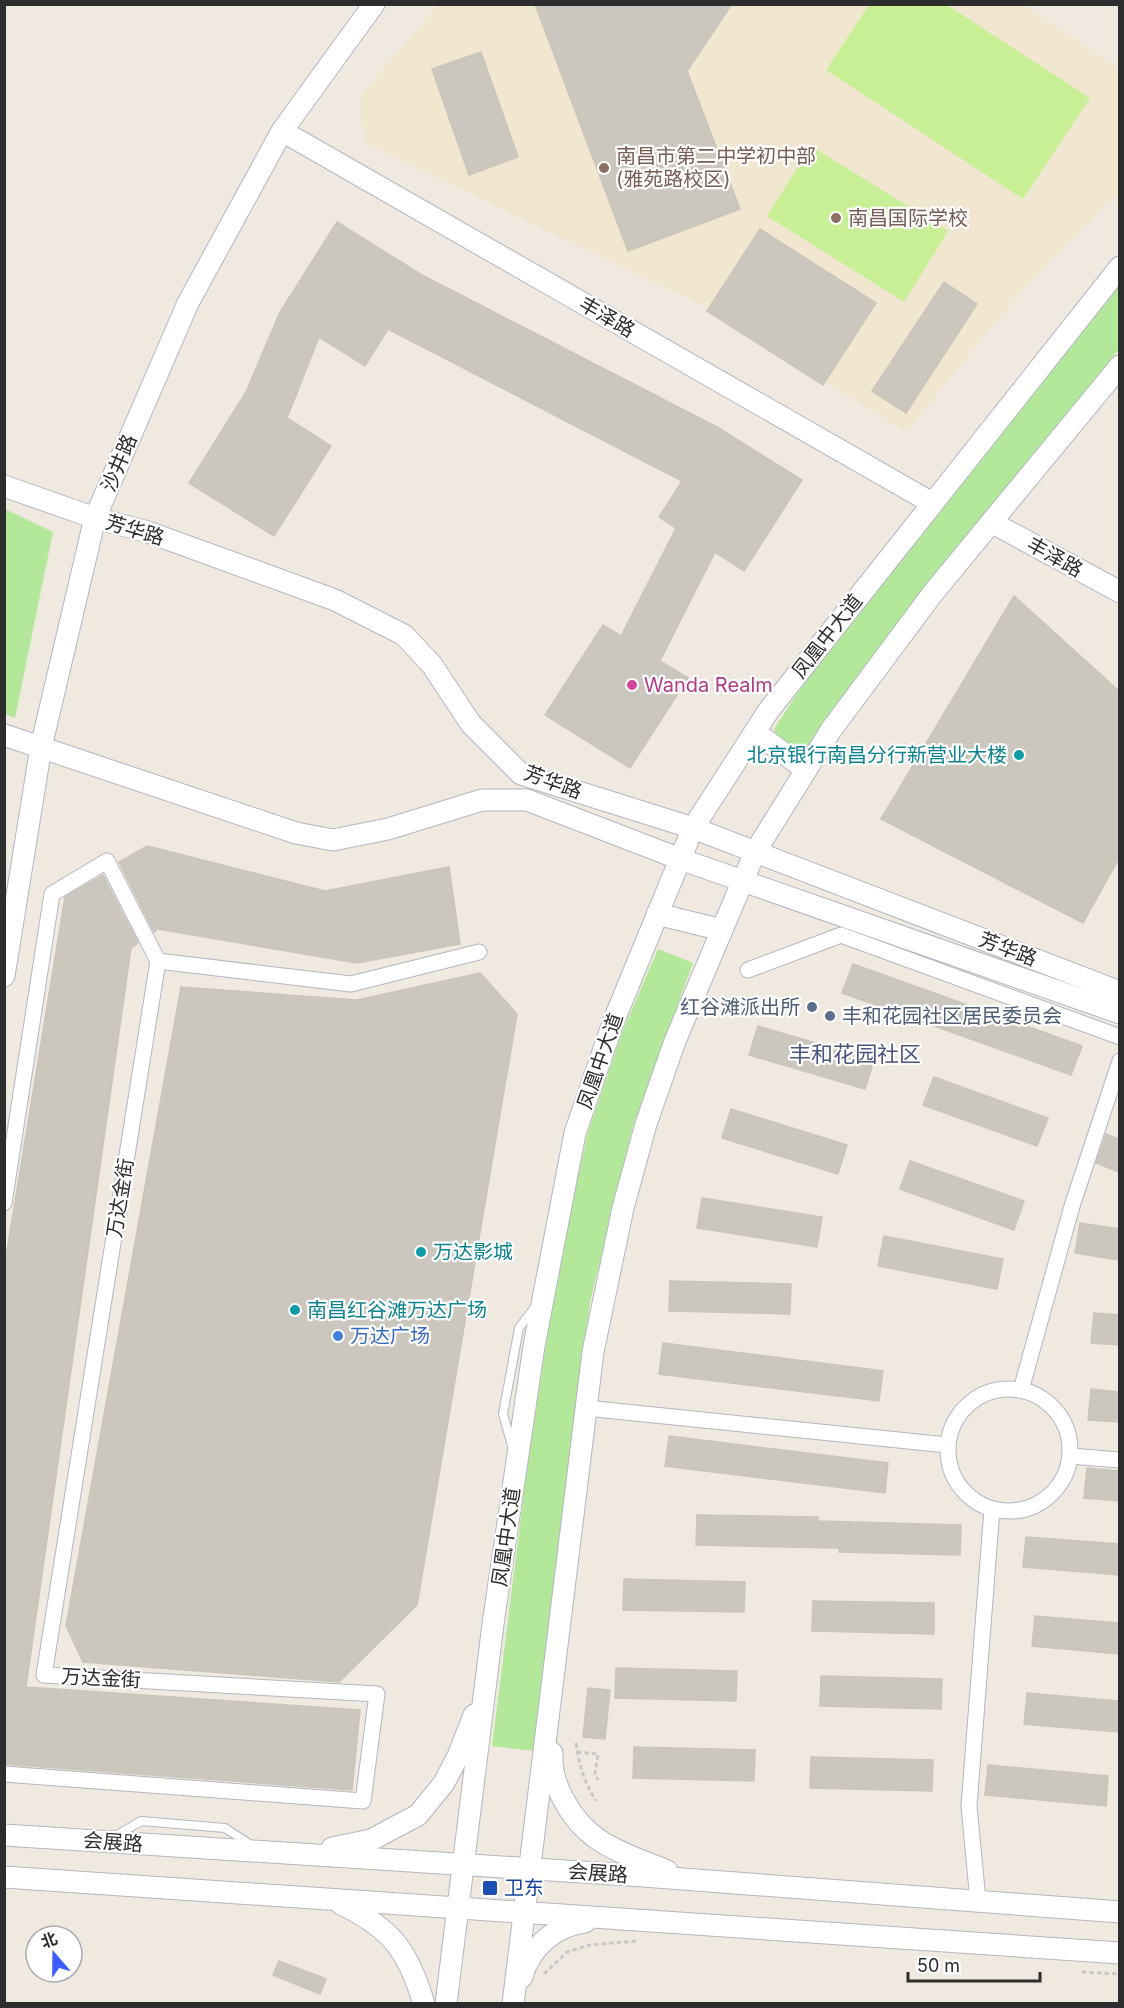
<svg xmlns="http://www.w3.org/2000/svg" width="1124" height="2008" font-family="Inter,'Noto Sans SC',sans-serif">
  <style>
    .education { fill: #f1e6cf }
    .green { fill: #b3e89a }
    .pitch { fill: #c8ef96 }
    .building { fill: #cbc7be; stroke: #cbc5b9; stroke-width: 1.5 }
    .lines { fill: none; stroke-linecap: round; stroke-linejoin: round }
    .lane-casing { stroke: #b3b6c1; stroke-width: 10 }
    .street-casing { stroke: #b3b6c1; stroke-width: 17 }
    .secondary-casing { stroke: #b3b6c1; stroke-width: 23 }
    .path { stroke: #c8c8c8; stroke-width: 3; stroke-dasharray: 4.5 3; stroke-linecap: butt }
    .lane { stroke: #fff; stroke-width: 8 }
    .street { stroke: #fff; stroke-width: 15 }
    .secondary { stroke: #fff; stroke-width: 21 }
    .education-dot { fill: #8d6e63; stroke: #fff; stroke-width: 2 }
    .hotel-dot { fill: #d1479c; stroke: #fff; stroke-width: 2 }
    .culture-dot { fill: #0f9aa8; stroke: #fff; stroke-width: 2 }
    .service-dot { fill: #5c6f8a; stroke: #fff; stroke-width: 2 }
    .shop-dot { fill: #3f7fe0; stroke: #fff; stroke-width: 2 }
    .transit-dot { fill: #1a4fb4; stroke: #fff; stroke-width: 2 }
    .labels { text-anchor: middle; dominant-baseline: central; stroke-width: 4.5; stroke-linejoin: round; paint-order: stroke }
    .education-label { font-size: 20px; fill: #785e54; stroke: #fff; text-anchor: start }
    .street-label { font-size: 20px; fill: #2d2d2d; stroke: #fff }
    .hotel-label { font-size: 20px; fill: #b23c85; stroke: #fff; text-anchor: start }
    .culture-label { font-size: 20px; fill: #0d838f; stroke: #fff; text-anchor: start }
    .service-label { font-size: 20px; fill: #4e5e75; stroke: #fff; text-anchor: end }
    .shop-label { font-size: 20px; fill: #366cbe; stroke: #fff; text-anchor: start }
    .transit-label { font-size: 20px; fill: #164399; stroke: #fff; text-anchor: start }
    .quarter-label { font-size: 22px; fill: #4a5481; stroke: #fff }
  </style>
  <rect width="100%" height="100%" fill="#efe9e0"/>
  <!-- education -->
  <polygon class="education" points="438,5 1025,5 1119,68 1119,192 1021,292 906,432 701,305 367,144 361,121 361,95"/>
  <!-- green -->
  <g class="green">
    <polygon points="1119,286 1119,349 893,631 852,684 812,747 800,752 776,736 774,729 827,648"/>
    <polygon points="5,509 53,532 15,718 5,714"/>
    <polygon points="658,949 693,963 633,1126 590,1302 534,1751 492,1746 527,1469 557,1270 588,1132 623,1030"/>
  </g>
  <!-- pitch -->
  <g class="pitch">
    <polygon points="869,5 947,5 1090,98 1023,199 826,70"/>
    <polygon points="811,146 948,231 904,302 767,216"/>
  </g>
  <!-- building -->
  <g class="building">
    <polygon points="535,4 732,4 687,71 740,209 628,251"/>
    <polygon points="481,52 518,157 469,175 432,69"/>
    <polygon points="337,222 422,275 717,427 802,480 744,571 715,552 660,661 688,678 630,768 545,715 603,625 621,636 676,528 659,517 682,481 388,329 365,366 319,337 287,418 331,446 274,536 189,483 246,392 280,312"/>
    <polygon points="760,229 876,303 823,385 707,311"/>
    <polygon points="944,282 977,304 906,413 872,391"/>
    <polygon points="1014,596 1119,691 1119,858 1083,923 881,819"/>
    <polygon points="147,846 325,891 449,867 460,944 357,963 158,929 154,932 119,862"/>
    <polygon points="103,875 138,943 131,948 26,1687 360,1710 352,1790 4,1764 4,1269 65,897"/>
    <polygon points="853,964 1082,1046 1071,1075 842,993"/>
    <polygon points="480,973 517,1014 417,1605 339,1682 83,1662 66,1626 181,987 357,1000"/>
    <polygon points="758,1026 874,1060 865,1089 749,1055"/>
    <polygon points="934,1077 1048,1118 1037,1146 923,1105"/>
    <polygon points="731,1109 847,1145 838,1174 722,1138"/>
    <polygon points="1106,1134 1119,1139 1119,1172 1096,1163"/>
    <polygon points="910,1161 1024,1201 1014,1230 900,1189"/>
    <polygon points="702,1198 822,1217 817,1247 697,1228"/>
    <polygon points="1080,1223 1119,1229 1119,1260 1075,1253"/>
    <polygon points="884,1236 1003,1259 997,1289 878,1266"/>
    <polygon points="670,1281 791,1284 790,1314 669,1311"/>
    <polygon points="1094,1313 1119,1315 1119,1345 1091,1343"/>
    <polygon points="663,1343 883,1371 879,1401 659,1374"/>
    <polygon points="1091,1389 1119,1392 1119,1422 1088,1420"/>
    <polygon points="669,1436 888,1463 885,1493 665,1466"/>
    <polygon points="1087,1468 1119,1471 1119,1501 1084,1498"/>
    <polygon points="697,1515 818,1517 818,1521 961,1525 960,1555 839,1552 839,1548 696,1545"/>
    <polygon points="1026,1537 1119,1544 1119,1575 1023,1567"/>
    <polygon points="624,1579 745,1582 744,1612 623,1610"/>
    <polygon points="813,1601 934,1603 934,1634 812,1631"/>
    <polygon points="1035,1616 1119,1623 1119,1654 1032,1646"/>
    <polygon points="616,1668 737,1671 736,1701 615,1698"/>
    <polygon points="821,1676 942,1679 941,1709 820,1706"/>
    <polygon points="588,1688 610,1690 605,1739 583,1737"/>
    <polygon points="1027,1693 1119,1701 1119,1732 1024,1724"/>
    <polygon points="634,1747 755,1750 754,1781 633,1778"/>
    <polygon points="811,1757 933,1760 932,1791 810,1788"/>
    <polygon points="988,1765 1108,1776 1106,1806 985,1795"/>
    <polygon points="279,1961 326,1979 320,1994 273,1975"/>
  </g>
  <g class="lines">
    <!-- lane casing -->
    <g class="lane-casing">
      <g id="lane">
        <polyline points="512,1446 503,1414 519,1328 535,1307"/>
        <polyline points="114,1837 141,1821 225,1828 251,1845"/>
      </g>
    </g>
    <!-- street casing -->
    <g class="street-casing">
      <g id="street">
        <polyline points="158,961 351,984 479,952"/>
        <polyline points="748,970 841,935 1120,1037"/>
        <polyline points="4,1203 52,894 107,861 158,961 44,1675 377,1694 363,1801 4,1774"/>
        <circle cx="1009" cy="1450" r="61"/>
        <polyline points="1021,1390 1072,1206 1120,1061"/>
        <polyline points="586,1408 947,1445"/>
        <polyline points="1070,1456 1120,1460"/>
        <polyline points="978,1901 969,1806 992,1509"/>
      </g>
    </g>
    <!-- secondary casing -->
    <g class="secondary-casing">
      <g id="secondary">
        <polyline points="282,131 932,503"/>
        <polyline points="4,486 95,518 148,532 335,600 404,635 432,665 471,724 521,774 693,828 1120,992"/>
        <polyline points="991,522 1120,592"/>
        <polyline points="755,732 806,770"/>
        <polyline points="4,735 296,833 333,840 388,829 482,800 527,800 680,859 1120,1013"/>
        <polyline points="657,914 722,930"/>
        <polyline points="4,976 41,747 95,518 188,303 282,131 374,4"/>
        <path d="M552 1753C551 1771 556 1787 565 1802 588 1845 624 1853 667 1871"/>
        <polyline points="4,1835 643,1876 1120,1912"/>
        <polyline points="332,1848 371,1840 418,1815 444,1783 458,1756 474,1715"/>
        <polyline points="4,1877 1120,1953"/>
        <path d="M341 1904C391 1928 408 1950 424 2004"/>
        <path d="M522 1977C529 1948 556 1925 585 1922"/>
        <polyline points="446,2004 493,1624 534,1346 575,1133 614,1020 693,828 769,710 1120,267"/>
        <polyline points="513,2004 593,1352 623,1208 646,1124 675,1041 755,852 831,730 933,593 1120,366"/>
      </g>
    </g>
    <!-- path -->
    <g class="path">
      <path d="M576 1743C579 1765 584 1782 596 1801"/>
      <polyline points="577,1752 598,1754 595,1774 598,1780"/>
      <polyline points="1082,1972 1120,1974"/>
      <polyline points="544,1974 567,1952 590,1945 636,1941"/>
    </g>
    <!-- lane -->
    <use href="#lane" class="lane"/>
    <!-- street -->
    <use href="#street" class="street"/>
    <!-- secondary -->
    <use href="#secondary" class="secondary"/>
  </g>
  <!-- markers -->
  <g class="education-dot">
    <circle cx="604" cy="168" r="6"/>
    <circle cx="836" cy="218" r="6"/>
  </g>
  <circle class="hotel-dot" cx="632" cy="685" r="6"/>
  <g class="culture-dot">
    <circle cx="1019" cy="755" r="6"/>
    <circle cx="421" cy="1252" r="6"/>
    <circle cx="295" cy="1310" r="6"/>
  </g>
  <g class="service-dot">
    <circle cx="812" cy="1007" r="6"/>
    <circle cx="830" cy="1016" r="6"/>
  </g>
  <circle class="shop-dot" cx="338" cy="1336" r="6"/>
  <rect class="transit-dot" x="482" y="1880" width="16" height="16" rx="3"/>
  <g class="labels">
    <!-- education labels -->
    <g class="education-label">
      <text x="616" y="156">南昌市第二中学初中部<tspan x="616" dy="23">(雅苑路校区)</tspan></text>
      <text x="848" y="218">南昌国际学校</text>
    </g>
    <!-- street labels -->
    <g class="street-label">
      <text transform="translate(607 317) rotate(30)">丰泽路</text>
      <text transform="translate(119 463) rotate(-67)">沙井路</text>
      <text transform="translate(135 530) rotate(17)">芳华路</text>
      <text transform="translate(1055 557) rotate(29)">丰泽路</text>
      <text transform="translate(827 636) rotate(-52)">凤凰中大道</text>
      <text transform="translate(553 782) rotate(20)">芳华路</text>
      <text transform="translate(1008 949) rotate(21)">芳华路</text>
      <text transform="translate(600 1061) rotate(-71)">凤凰中大道</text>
      <text transform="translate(120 1198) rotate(-81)">万达金街</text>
      <text transform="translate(506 1537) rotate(-82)">凤凰中大道</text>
      <text transform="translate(101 1678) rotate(3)">万达金街</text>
      <text transform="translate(113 1842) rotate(4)">会展路</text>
      <text transform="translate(598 1873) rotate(4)">会展路</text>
    </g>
    <!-- hotel labels -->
    <g class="hotel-label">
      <text x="644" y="685">Wanda Realm</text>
    </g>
    <!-- culture labels -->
    <g class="culture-label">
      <text x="1007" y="755" text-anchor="end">北京银行南昌分行新营业大楼</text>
      <text x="433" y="1252">万达影城</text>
      <text x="307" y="1310">南昌红谷滩万达广场</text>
    </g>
    <!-- service labels -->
    <g class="service-label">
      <text x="800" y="1007">红谷滩派出所</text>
      <text x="842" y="1016" text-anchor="start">丰和花园社区居民委员会</text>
    </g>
    <!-- shop labels -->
    <g class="shop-label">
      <text x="350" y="1336">万达广场</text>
    </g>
    <!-- transit labels -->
    <g class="transit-label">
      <text x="504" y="1888">卫东</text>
    </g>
    <!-- quarter labels -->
    <g class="quarter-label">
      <text x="855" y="1054">丰和花园社区</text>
    </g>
  </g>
  <!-- border -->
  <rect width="1124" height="2008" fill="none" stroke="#2d2d2d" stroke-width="12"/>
  <!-- north arrow -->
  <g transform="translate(54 1954) rotate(340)"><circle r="28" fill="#ffffff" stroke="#ababab" stroke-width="1.5"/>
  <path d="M0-4.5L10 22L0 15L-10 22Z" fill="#3d5eff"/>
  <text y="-9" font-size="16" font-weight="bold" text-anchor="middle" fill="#2d2d2d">北</text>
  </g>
  <!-- scale -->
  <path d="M908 1972v9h132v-9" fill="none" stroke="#2d2d2d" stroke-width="3"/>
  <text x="917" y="1972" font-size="18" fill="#2d2d2d" stroke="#ffffff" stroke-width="4.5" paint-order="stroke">50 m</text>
</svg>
